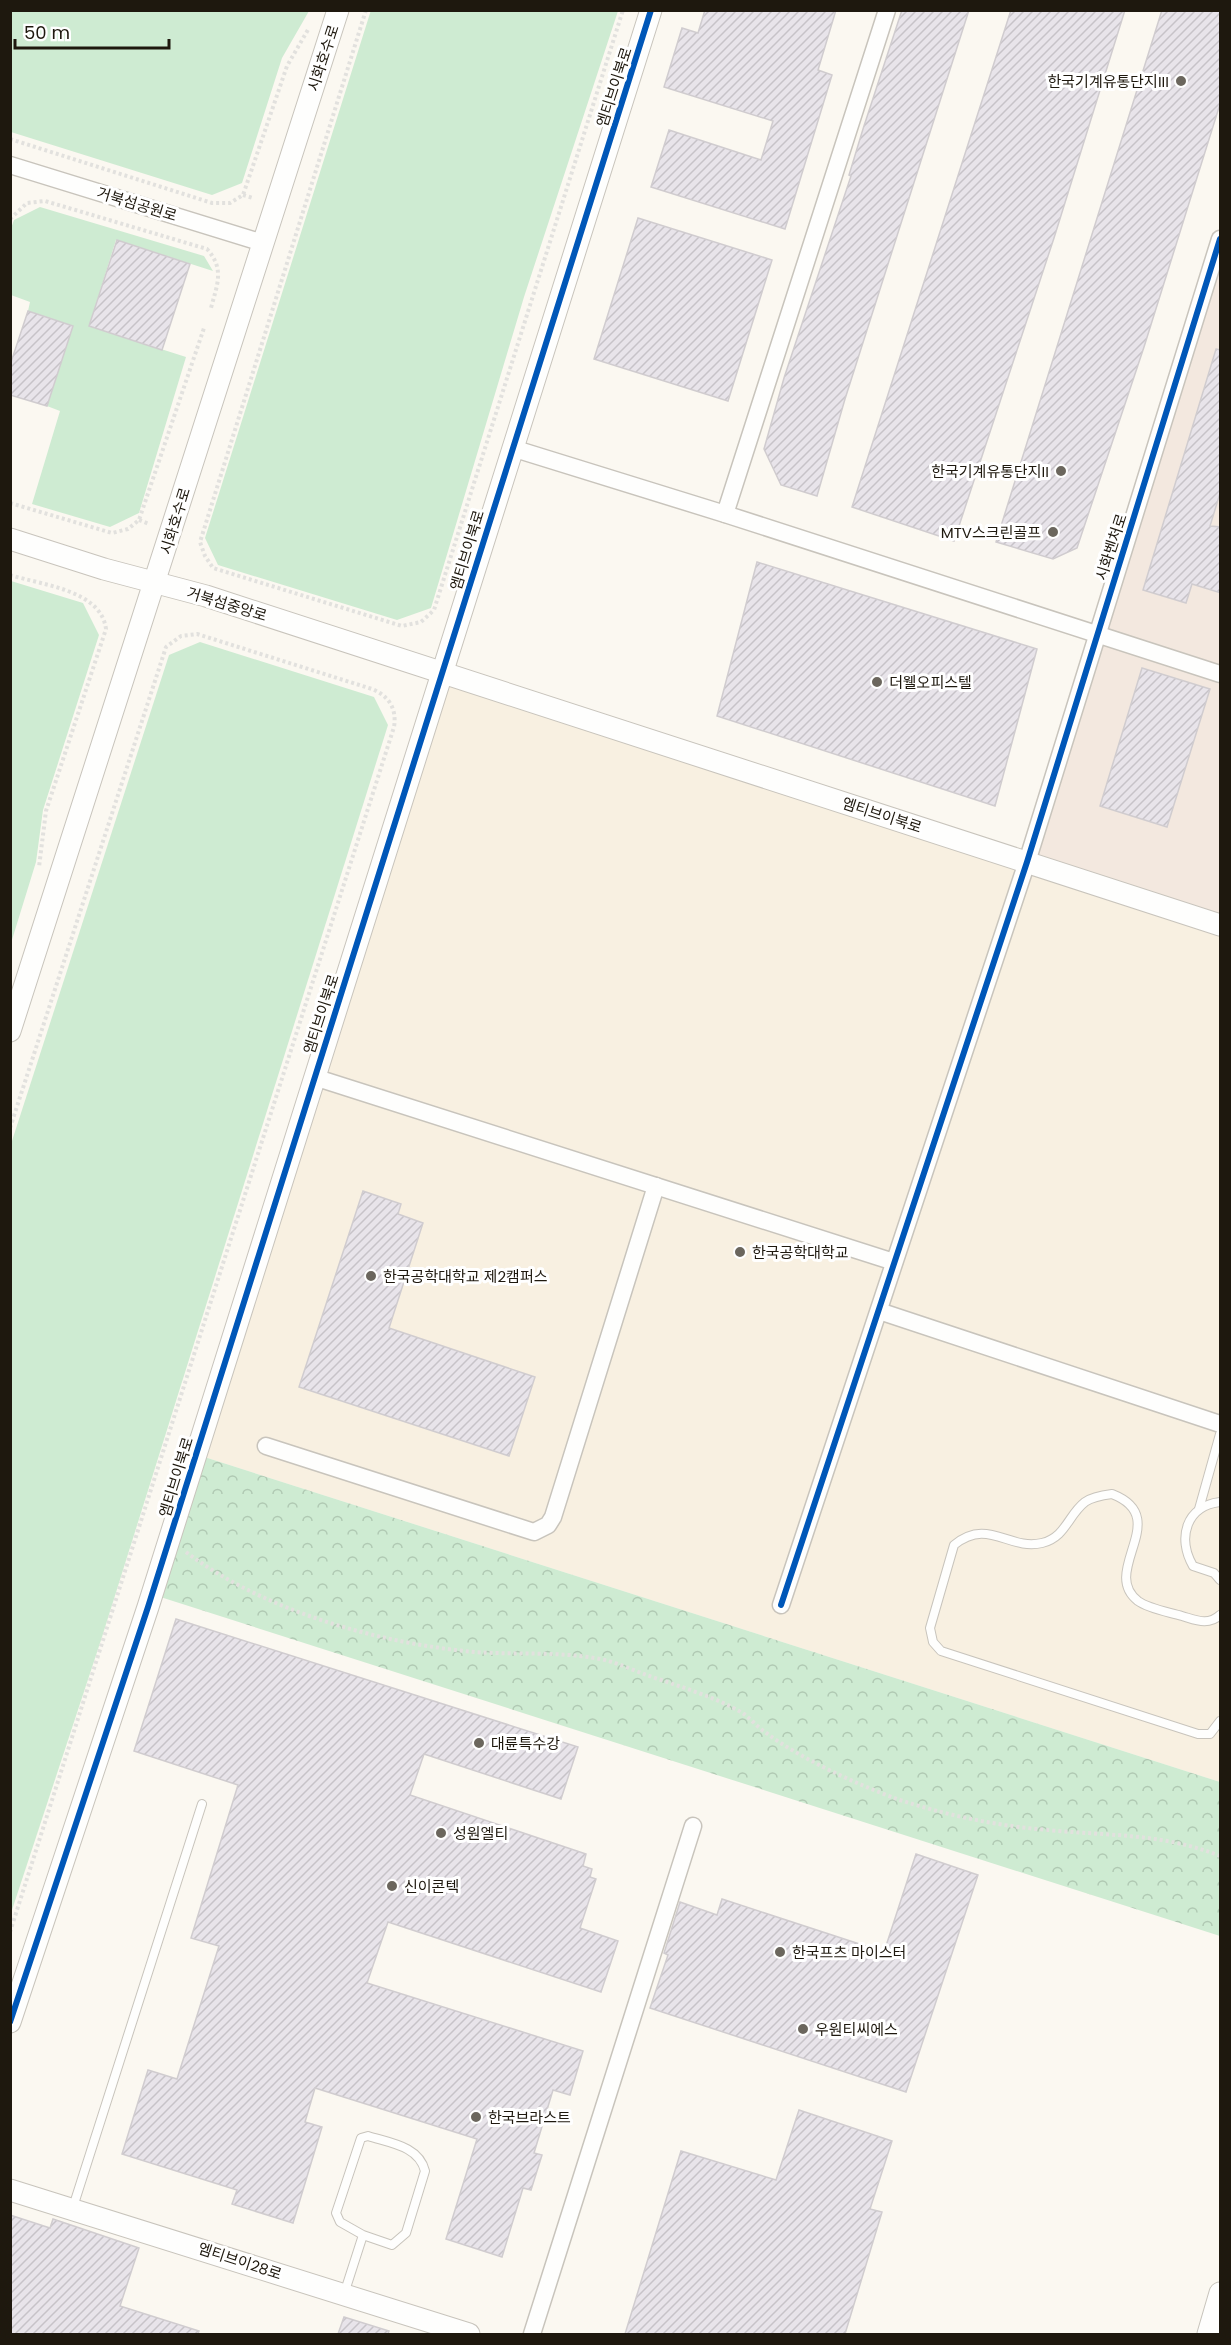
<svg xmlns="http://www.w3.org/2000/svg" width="1231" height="2345" font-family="Poppins,'Noto Sans KR',sans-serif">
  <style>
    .built { fill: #f8f0e1 }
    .industrial { fill: #f3e8df }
    .grass { fill: #ceebd2 }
    .park { fill: url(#park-crowns) }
    .building { fill: url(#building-hatch); stroke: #d0cccf; stroke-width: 1.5 }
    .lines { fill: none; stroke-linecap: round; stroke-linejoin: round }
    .service-casing { stroke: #c8c4bc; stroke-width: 10 }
    .minor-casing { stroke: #c8c4bc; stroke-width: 19 }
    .tertiary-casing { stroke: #c8c4bc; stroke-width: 23 }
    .path { stroke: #e2e1de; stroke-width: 4; stroke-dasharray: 3 3; stroke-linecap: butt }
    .service { stroke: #fefefd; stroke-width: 8 }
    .minor { stroke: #fefefd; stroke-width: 16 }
    .tertiary { stroke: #fefefd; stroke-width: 21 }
    .cycleway-casing { stroke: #fff; stroke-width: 10 }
    .cycleway { stroke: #0057b8; stroke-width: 6 }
    .poi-dot { fill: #6b665d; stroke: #fff; stroke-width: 2 }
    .labels { text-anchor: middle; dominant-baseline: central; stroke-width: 6; stroke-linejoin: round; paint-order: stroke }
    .street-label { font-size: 15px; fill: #1e180e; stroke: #fff }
    .poi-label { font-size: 15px; fill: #1e180e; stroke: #fff; text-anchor: start }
  </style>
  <defs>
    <pattern id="park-crowns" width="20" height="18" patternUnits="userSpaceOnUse" patternTransform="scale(1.5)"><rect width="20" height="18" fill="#ceebd2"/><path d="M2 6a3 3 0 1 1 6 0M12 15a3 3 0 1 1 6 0" fill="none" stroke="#b0c9b3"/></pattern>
    <pattern id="building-hatch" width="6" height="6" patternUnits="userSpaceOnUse" patternTransform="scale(1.5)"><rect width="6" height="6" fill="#e8e4ea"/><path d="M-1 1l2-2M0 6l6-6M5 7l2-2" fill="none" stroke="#c7c3c8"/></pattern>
  </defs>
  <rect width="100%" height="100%" fill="#fbf8f1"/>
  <!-- built -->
  <polygon class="built" points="442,672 1220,924 1220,1782 195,1454"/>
  <!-- industrial -->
  <polygon class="industrial" points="1220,248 1220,925 1027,862"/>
  <!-- grass -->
  <g class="grass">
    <polygon points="11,10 309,10 309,11 282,58 242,183 212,195 11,132"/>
    <polygon points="371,10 618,11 524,297 431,608 397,620 218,565 205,538"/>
    <polygon points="40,207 204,256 213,271 116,240 89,326 186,357 139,513 110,527 32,504 60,411 47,406 73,326 28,311 30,302 11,295 10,231 14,220"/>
    <polygon points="11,581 83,603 99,635 43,810 36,862 11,943"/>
    <polygon points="200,642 374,697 388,725 102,1637 11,1913 11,1144 169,655"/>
  </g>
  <!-- park -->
  <polygon class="park" points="195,1454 1220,1782 1220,1936 151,1594"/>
  <!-- building -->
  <g class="building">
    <polygon points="705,10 836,10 818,70 832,75 785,229 651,187 669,130 761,160 773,121 664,87 682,28 698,33"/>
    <polygon points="902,10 969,10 845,399 817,496 781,485 764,449 784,378 851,176 849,175 863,129"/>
    <polygon points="1011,10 1125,10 1054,238 954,541 852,507"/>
    <polygon points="1162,10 1221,10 1221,101 1144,347 1077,548 1053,559 996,542"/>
    <polygon points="638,218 772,260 728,401 594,359"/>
    <polygon points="117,240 190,264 162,350 89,326"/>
    <polygon points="28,311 73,326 47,406 10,395 10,365"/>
    <polygon points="1216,349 1221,350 1221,490 1210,526 1221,527 1221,593 1192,584 1186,603 1143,590"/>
    <polygon points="757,562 1037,649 995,806 717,716"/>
    <polygon points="1142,668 1210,689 1167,827 1100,806"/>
    <polygon points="363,1191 401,1204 398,1214 423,1223 389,1328 535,1377 509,1456 299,1387"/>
    <polygon points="176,1619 578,1747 561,1799 424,1754 410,1795 586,1854 583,1866 592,1869 590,1877 596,1879 580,1928 618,1941 601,1992 388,1922 367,1983 583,2051 570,2095 553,2090 534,2153 542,2155 531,2190 523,2188 502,2257 446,2239 477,2139 315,2088 305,2122 322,2127 293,2223 232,2204 237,2190 122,2154 148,2070 177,2079 219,1946 191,1938 238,1785 134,1751"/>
    <polygon points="916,1854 978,1875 906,2092 650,2008 668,1955 664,1953 680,1902 717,1915 722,1899 884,1952"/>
    <polygon points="799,2110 892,2141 870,2209 882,2212 845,2334 625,2334 681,2151 776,2180"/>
    <polygon points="10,2215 50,2228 53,2219 139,2248 120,2306 199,2331 198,2334 10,2334"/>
    <polygon points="344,2317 389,2331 388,2334 338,2334"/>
  </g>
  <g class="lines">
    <!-- service casing -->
    <g class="service-casing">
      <g id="service">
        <path d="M1220 1502C1186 1506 1177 1538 1193 1566L1214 1573 1220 1580"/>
        <polyline points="1199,1509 1220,1434"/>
        <path d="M1220 1615C1208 1626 1196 1620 1182 1616 1169 1612 1149 1609 1138 1601 1099 1571 1174 1518 1112 1494 1104 1495 1092 1497 1085 1502 1068 1515 1066 1537 1042 1543 1009 1551 988 1517 954 1545L930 1628 933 1642 941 1651 1198 1734H1210L1220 1721"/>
        <polyline points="73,2207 202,1804"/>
        <path d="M344 2294 363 2235 392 2245 406 2233 425 2171C419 2146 390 2143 368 2136L361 2138 336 2213 340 2222 363 2235"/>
      </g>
    </g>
    <!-- minor casing -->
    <g class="minor-casing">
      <g id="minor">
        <polyline points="10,165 263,243"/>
        <polyline points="512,448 725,514 1220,674"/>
        <polyline points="725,514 887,10"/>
        <polyline points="314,1077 894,1262"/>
        <polyline points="879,1311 1220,1424"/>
        <polyline points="266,1446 534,1532 548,1525 553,1517 656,1186"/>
        <polyline points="781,1605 1027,862 1220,239"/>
        <polyline points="532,2334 693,1826"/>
      </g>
    </g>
    <!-- tertiary casing -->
    <g class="tertiary-casing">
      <g id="tertiary">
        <polyline points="10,539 104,569 206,596 1220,925"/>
        <polyline points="10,1031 338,10"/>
        <polyline points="10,2022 148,1607 651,10"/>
        <polyline points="10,2190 469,2334"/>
        <polyline points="1208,2334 1220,2293"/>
      </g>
    </g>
    <!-- path -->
    <g class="path">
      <polyline points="366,10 200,542 205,556 213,568 402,626 421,622 434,610 623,10"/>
      <polyline points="10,139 212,203 230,203 243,195 287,66 309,28"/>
      <polyline points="243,195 253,198"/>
      <path d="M10 219 27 203 45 201 207 249C225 269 217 285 211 308"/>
      <polyline points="10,503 112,533 128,529 139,520 204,328"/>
      <polyline points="139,520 149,524"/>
      <path d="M10 575C42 585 101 590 106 629L46 811 39 867"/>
      <path d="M10 1128 166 647 181 636 197 634 372 689C389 696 397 709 394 727L10 1932"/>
      <path d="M186 1552C264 1611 378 1643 474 1652 516 1655 558 1651 600 1659 616 1662 632 1670 647 1675 677 1686 717 1697 744 1714 751 1719 757 1727 765 1732 799 1758 856 1784 897 1799 945 1815 997 1826 1048 1830 1109 1836 1162 1833 1220 1856"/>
    </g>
    <!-- service -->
    <use href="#service" class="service"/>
    <!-- minor -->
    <use href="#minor" class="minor"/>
    <!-- tertiary -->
    <use href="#tertiary" class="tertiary"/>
    <!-- cycleway casing -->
    <g class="cycleway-casing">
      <g id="cycleway">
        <polyline points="781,1605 1027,862 1220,239"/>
        <polyline points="10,2022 148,1607 651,10"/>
      </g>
    </g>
    <!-- cycleway -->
    <use href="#cycleway" class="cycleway"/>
  </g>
  <!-- markers -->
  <g class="poi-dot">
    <circle cx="1181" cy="81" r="6"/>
    <circle cx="1061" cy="471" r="6"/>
    <circle cx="1053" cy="532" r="6"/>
    <circle cx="877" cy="682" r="6"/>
    <circle cx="740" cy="1252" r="6"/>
    <circle cx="371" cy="1276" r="6"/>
    <circle cx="479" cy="1743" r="6"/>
    <circle cx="441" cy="1833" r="6"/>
    <circle cx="392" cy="1886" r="6"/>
    <circle cx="780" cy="1952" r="6"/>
    <circle cx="803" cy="2029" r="6"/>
    <circle cx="476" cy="2117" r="6"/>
  </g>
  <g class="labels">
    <!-- street labels -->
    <g class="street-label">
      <text transform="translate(323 58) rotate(-72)">시화호수로</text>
      <text transform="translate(614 87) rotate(-72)">엠티브이북로</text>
      <text transform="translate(137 204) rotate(17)">거북섬공원로</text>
      <text transform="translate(175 521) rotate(-73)">시화호수로</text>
      <text transform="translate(1111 547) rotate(-72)">시화벤처로</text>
      <text transform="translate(467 550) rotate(-73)">엠티브이북로</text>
      <text transform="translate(227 604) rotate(17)">거북섬중앙로</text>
      <text transform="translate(882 815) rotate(18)">엠티브이북로</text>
      <text transform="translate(321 1014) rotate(-72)">엠티브이북로</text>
      <text transform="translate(176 1477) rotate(-73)">엠티브이북로</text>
      <text transform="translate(240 2261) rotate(18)">엠티브이28로</text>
    </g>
    <!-- poi labels -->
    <g class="poi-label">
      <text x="1169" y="81" text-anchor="end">한국기계유통단지III</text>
      <text x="1049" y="471" text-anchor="end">한국기계유통단지II</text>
      <text x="1041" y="532" text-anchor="end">MTV스크린골프</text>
      <text x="889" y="682">더웰오피스텔</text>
      <text x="752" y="1252">한국공학대학교</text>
      <text x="383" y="1276">한국공학대학교 제2캠퍼스</text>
      <text x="491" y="1743">대륜특수강</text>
      <text x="453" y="1833">성원엘티</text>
      <text x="404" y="1886">신이콘텍</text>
      <text x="792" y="1952">한국프츠 마이스터</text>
      <text x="815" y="2029">우원티씨에스</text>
      <text x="488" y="2117">한국브라스트</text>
    </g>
  </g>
  <!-- border -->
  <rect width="1231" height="2345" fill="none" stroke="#1e180e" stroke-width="24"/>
  <!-- scale -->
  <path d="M15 39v9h154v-9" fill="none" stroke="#1e180e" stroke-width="3"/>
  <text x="24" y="39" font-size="18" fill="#1e180e" stroke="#ffffff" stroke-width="4.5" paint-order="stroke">50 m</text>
</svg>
